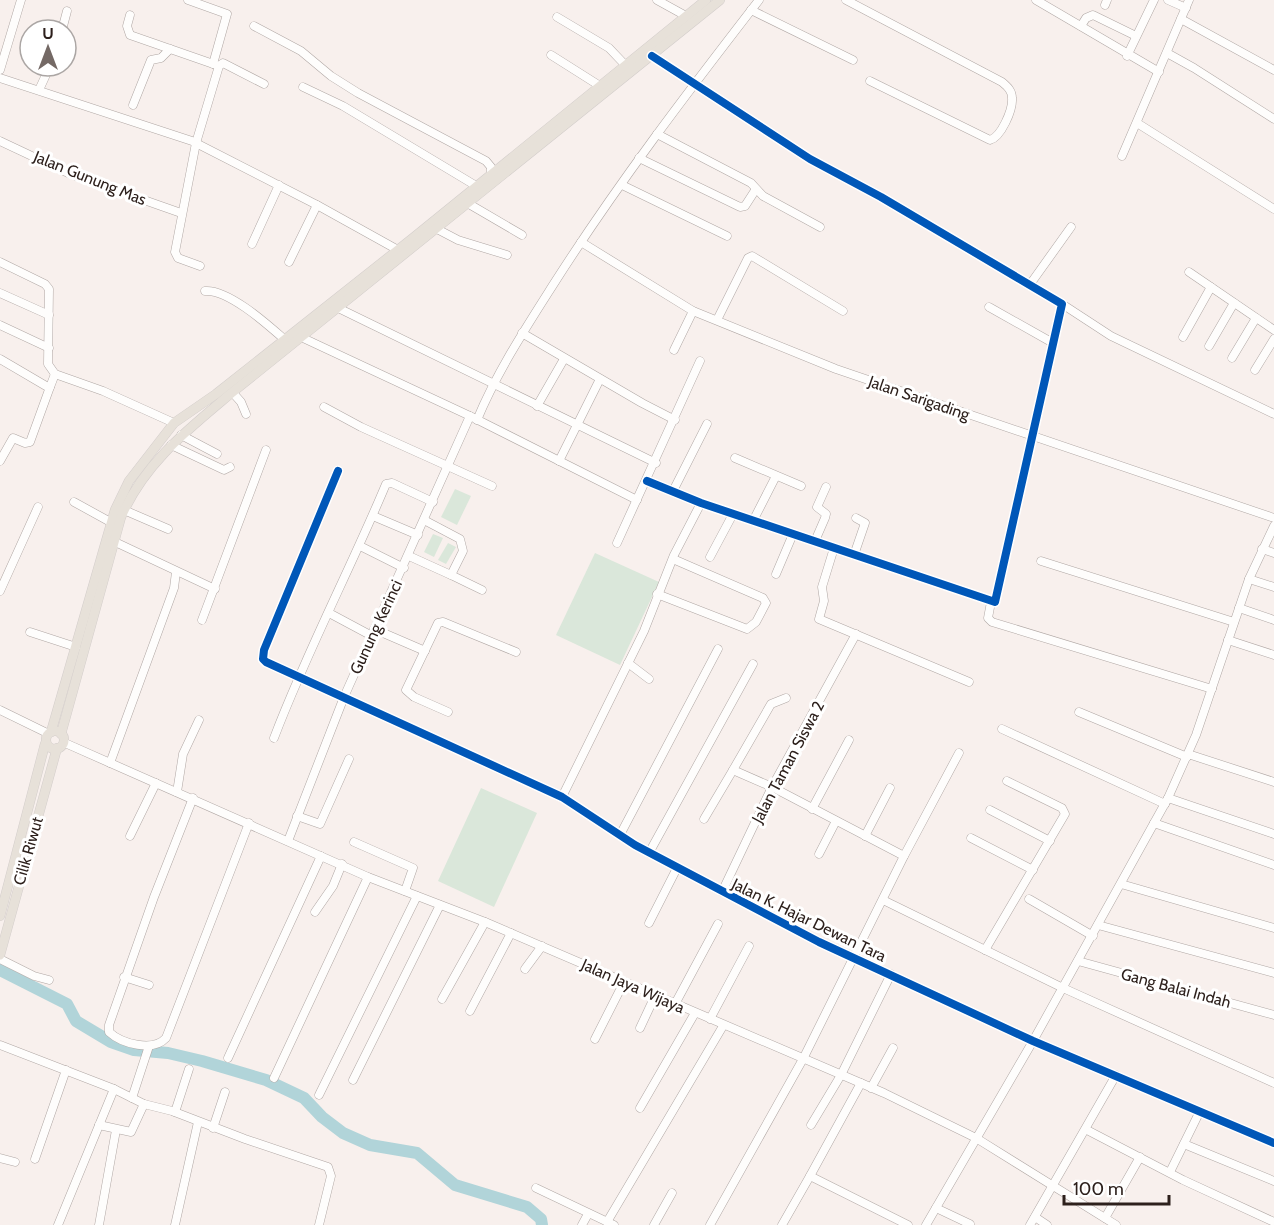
<svg xmlns="http://www.w3.org/2000/svg" width="1274" height="1225" font-family="Cabin,sans-serif">
  <style>
    .grass { fill: #dae7da }
    .lines { fill: none; stroke-linecap: round; stroke-linejoin: round }
    .river { stroke: #b1d4d9; stroke-width: 12 }
    .minor-casing { stroke: #b0a7a4; stroke-width: 9 }
    .major-casing { stroke: #d3cdcb; stroke-width: 10 }
    .minor { stroke: #fefdfc; stroke-width: 8 }
    .major { stroke: #e7e1d9; stroke-width: 9 }
    .cycleway-casing { stroke: #fff; stroke-width: 11 }
    .cycleway { stroke: #0057b8; stroke-width: 8 }
    .labels { text-anchor: middle; dominant-baseline: central; stroke-width: 6; stroke-linejoin: round; paint-order: stroke }
    .street-label { font-size: 16px; fill: #2d201c; stroke: #fff }
  </style>
  <rect width="100%" height="100%" fill="#f8f0ed"/>
  <!-- grass -->
  <g class="grass">
    <polygon points="455,489 471,496 457,525 441,517"/>
    <polygon points="433,534 443,538 434,557 424,552"/>
    <polygon points="448,543 456,547 446,564 438,560"/>
    <polygon points="595,553 659,582 620,665 556,635"/>
    <polygon points="481,788 537,813 494,907 438,881"/>
  </g>
  <g class="lines">
    <!-- river -->
    <polyline class="river" points="0,970 67,1004 76,1021 111,1042 134,1050 168,1053 202,1061 266,1080 304,1098 322,1117 343,1133 370,1145 417,1153 455,1185 527,1207 541,1219 542,1225"/>
    <!-- minor casing -->
    <g class="minor-casing">
      <g id="minor">
        <polyline points="188,0 227,14 213,64"/>
        <polyline points="657,0 686,16"/>
        <path d="M846 0 1002 82C1008 87 1012 91 1012 98 1013 110 1001 137 990 140L870 81"/>
        <polyline points="1036,0 1159,72"/>
        <polyline points="1168,0 1186,8"/>
        <polyline points="1105,5 1107,0"/>
        <polyline points="751,10 853,60"/>
        <polyline points="130,15 127,26 130,35 219,66"/>
        <polyline points="557,17 609,48 629,69"/>
        <polyline points="1181,19 1274,70"/>
        <polyline points="254,26 301,51 331,76 358,93 486,161 491,167 491,176"/>
        <polyline points="1081,26 1086,18 1093,15 1136,36"/>
        <polyline points="62,30 67,11"/>
        <polyline points="1167,53 1194,68 1274,119"/>
        <polyline points="551,55 600,86"/>
        <polyline points="1127,56 1154,0"/>
        <polyline points="0,70 21,0"/>
        <polyline points="0,78 192,141 317,205 398,250"/>
        <polyline points="303,87 343,106 478,187"/>
        <polyline points="39,90 50,66"/>
        <polyline points="133,105 151,60 161,58 170,49"/>
        <polyline points="1137,123 1274,209"/>
        <polyline points="657,134 751,183 763,196 820,227"/>
        <polyline points="0,141 70,174 181,213"/>
        <polyline points="1122,156 1189,0"/>
        <polyline points="639,158 740,207 745,206 756,189"/>
        <polyline points="622,185 727,236"/>
        <polyline points="469,204 522,235"/>
        <polyline points="437,229 458,240 507,255"/>
        <polyline points="581,242 693,311 836,369 1274,518"/>
        <polyline points="252,244 279,185"/>
        <polyline points="0,262 45,284 49,289 48,364 55,374 103,391 174,423"/>
        <polyline points="289,262 317,205"/>
        <polyline points="200,266 178,258 175,252 196,143 219,66 223,63 264,84"/>
        <polyline points="1189,272 1274,330"/>
        <polyline points="1031,283 1071,227"/>
        <path d="M205 291C228 289 267 324 284 339"/>
        <polyline points="0,293 49,315"/>
        <polyline points="1062,304 1111,336 1274,414"/>
        <polyline points="334,306 656,463"/>
        <polyline points="989,307 1053,343"/>
        <polyline points="717,320 748,258 752,256 843,311"/>
        <polyline points="0,325 49,348"/>
        <polyline points="522,333 642,403 675,420"/>
        <polyline points="1183,337 1211,287"/>
        <polyline points="303,338 470,416 637,500"/>
        <polyline points="1209,346 1234,303"/>
        <polyline points="674,350 693,311"/>
        <polyline points="1232,358 1256,318"/>
        <polyline points="0,359 46,386 50,387 55,374"/>
        <polyline points="1255,370 1274,339"/>
        <polyline points="233,393 241,402 246,414"/>
        <polyline points="537,406 564,359"/>
        <polyline points="324,407 361,427 492,486"/>
        <path d="M477 420C497 372 525 329 553 285 616 186 687 93 759 0"/>
        <polyline points="181,435 217,454"/>
        <polyline points="171,445 224,470 230,467"/>
        <polyline points="735,458 801,486"/>
        <polyline points="0,461 13,438 25,443 30,442 50,387"/>
        <polyline points="559,461 600,379"/>
        <polyline points="338,471 264,650 263,659 266,662 562,797 635,845 819,942 1033,1041 1274,1143"/>
        <polyline points="647,481 701,503 995,602 1062,304 881,197 810,159 652,56"/>
        <polyline points="673,491 707,424"/>
        <polyline points="74,502 114,524"/>
        <polyline points="124,510 168,529"/>
        <polyline points="373,516 418,535"/>
        <polyline points="424,520 460,539 463,551 451,575 482,590"/>
        <polyline points="753,521 776,476"/>
        <polyline points="113,541 215,589"/>
        <polyline points="815,541 825,518 826,514 817,507 826,487"/>
        <polyline points="617,543 700,361"/>
        <polyline points="360,546 404,568"/>
        <polyline points="834,548 822,587 824,601 819,619 969,682"/>
        <polyline points="1262,549 1274,553"/>
        <polyline points="854,555 865,523 856,518"/>
        <polyline points="409,556 451,575"/>
        <polyline points="710,557 733,514"/>
        <polyline points="1041,561 1234,622"/>
        <polyline points="776,574 793,534"/>
        <polyline points="1249,579 1274,587"/>
        <polyline points="0,591 38,507"/>
        <polyline points="657,594 747,629 756,622 766,603 763,598 673,559"/>
        <polyline points="991,602 988,618 992,622 1212,689"/>
        <polyline points="1239,608 1274,620"/>
        <polyline points="329,613 372,636"/>
        <polyline points="202,620 266,450"/>
        <polyline points="374,629 425,651"/>
        <polyline points="30,632 76,647"/>
        <polyline points="1228,640 1274,655"/>
        <polyline points="628,663 649,679"/>
        <polyline points="786,698 771,704 733,770 772,787 904,856"/>
        <polyline points="0,710 47,733"/>
        <polyline points="448,712 414,697 406,690 438,623 443,622 516,652"/>
        <polyline points="1079,712 1187,757"/>
        <polyline points="1002,729 1165,804"/>
        <path d="M274 738C307 651 350 570 386 484L392 483 433 502"/>
        <polyline points="65,743 368,877 485,922 884,1093 976,1138 1116,1225"/>
        <polyline points="1188,754 1274,782"/>
        <polyline points="110,763 174,588 176,572"/>
        <polyline points="177,792 183,754 199,720"/>
        <polyline points="562,797 644,631 674,555 701,503"/>
        <path d="M193 798 154 897 109 1025V1032C122 1044 153 1052 166 1038L249 823"/>
        <polyline points="1168,798 1274,834"/>
        <polyline points="812,809 849,740"/>
        <polyline points="990,810 1050,841"/>
        <polyline points="297,816 320,824 349,759"/>
        <polyline points="704,819 733,770"/>
        <polyline points="1154,823 1274,865"/>
        <polyline points="620,835 718,649"/>
        <polyline points="130,836 156,783"/>
        <polyline points="865,836 890,788"/>
        <polyline points="971,838 1033,870"/>
        <polyline points="288,841 344,697 470,416"/>
        <polyline points="354,842 413,868 405,891"/>
        <polyline points="649,853 753,664"/>
        <polyline points="819,854 836,821"/>
        <polyline points="1121,884 1274,928"/>
        <polyline points="722,892 772,787 856,634"/>
        <polyline points="1029,899 1093,936"/>
        <polyline points="883,900 1063,988 1274,1083"/>
        <polyline points="315,912 333,886 342,864"/>
        <polyline points="649,923 677,868"/>
        <polyline points="1098,925 1274,973"/>
        <polyline points="985,950 1065,814 1062,808 1007,781"/>
        <polyline points="0,959 34,976 49,980"/>
        <polyline points="1078,961 1274,1015"/>
        <polyline points="525,969 542,946"/>
        <polyline points="124,977 149,985"/>
        <polyline points="442,999 485,922"/>
        <polyline points="675,1004 718,924"/>
        <polyline points="470,1011 511,933"/>
        <polyline points="710,1019 749,946"/>
        <polyline points="640,1028 655,996"/>
        <polyline points="595,1039 624,982"/>
        <polyline points="0,1045 114,1089 144,1104 172,1111 245,1139 328,1167 331,1176 319,1225"/>
        <polyline points="228,1058 321,856"/>
        <polyline points="274,1078 368,877"/>
        <polyline points="353,1080 440,905"/>
        <polyline points="871,1088 893,1048"/>
        <polyline points="319,1095 417,896"/>
        <polyline points="132,1098 149,1046"/>
        <polyline points="640,1108 695,1013"/>
        <polyline points="175,1112 189,1069"/>
        <polyline points="99,1125 131,1132 144,1104"/>
        <polyline points="811,1125 841,1075 891,974"/>
        <polyline points="213,1128 225,1092"/>
        <polyline points="1087,1130 1183,1180 1274,1222"/>
        <polyline points="1184,1144 1274,1181"/>
        <polyline points="0,1158 15,1162"/>
        <polyline points="35,1159 66,1070"/>
        <polyline points="1170,1172 1200,1111"/>
        <polyline points="810,1176 861,1083"/>
        <polyline points="536,1188 614,1225"/>
        <polyline points="936,1208 970,1224"/>
        <polyline points="1035,1217 1047,1225"/>
        <polyline points="1105,1218 1140,1157"/>
        <polyline points="607,1222 723,1026"/>
        <polyline points="58,1225 114,1089"/>
        <polyline points="99,1225 116,1130"/>
        <polyline points="175,1225 198,1122"/>
        <polyline points="582,1225 588,1214"/>
        <polyline points="654,1225 672,1193"/>
        <polyline points="710,1225 803,1059 904,856 959,753"/>
        <polyline points="782,1225 810,1176 908,1225"/>
        <polyline points="926,1225 1033,1041 1168,798 1196,735 1249,579 1274,526"/>
        <polyline points="1030,1225 1116,1075"/>
      </g>
    </g>
    <!-- major casing -->
    <g class="major-casing">
      <g id="major">
        <circle cx="55" cy="740" r="9"/>
        <polyline points="51,732 115,510 129,481 174,423 216,394 413,238 706,0"/>
        <path d="M61 734 121 517C144 464 186 431 229 395L720 0"/>
        <polyline points="0,916 45,744"/>
        <polyline points="0,955 57,748"/>
      </g>
    </g>
    <!-- minor -->
    <use href="#minor" class="minor"/>
    <!-- major -->
    <use href="#major" class="major"/>
    <!-- cycleway casing -->
    <g class="cycleway-casing">
      <g id="cycleway">
        <polyline points="338,471 264,650 263,659 266,662 562,797 635,845 819,942 1033,1041 1274,1143"/>
        <polyline points="647,481 701,503 995,602 1062,304 881,197 810,159 652,56"/>
      </g>
    </g>
    <!-- cycleway -->
    <use href="#cycleway" class="cycleway"/>
  </g>
  <g class="labels">
    <!-- street labels -->
    <g class="street-label">
      <text transform="translate(90 178) rotate(22)">Jalan Gunung Mas</text>
      <text transform="translate(919 398) rotate(19)">Jalan Sarigading</text>
      <text transform="translate(376 627) rotate(-65)">Gunung Kerinci</text>
      <text transform="translate(788 762) rotate(-62)">Jalan Taman Siswa 2</text>
      <text transform="translate(28 851) rotate(-74)">Cilik Riwut</text>
      <text transform="translate(809 920) rotate(26)">Jalan K. Hajar Dewan Tara</text>
      <text transform="translate(633 986) rotate(24)">Jalan Jaya Wijaya</text>
      <text transform="translate(1176 988) rotate(15)">Gang Balai Indah</text>
    </g>
  </g>
  <!-- north arrow -->
  <g transform="translate(48 48)"><circle r="28" fill="#ffffff" stroke="#aba6a4" stroke-width="1.5"/>
  <path d="M0-4.5L10 22L0 15L-10 22Z" fill="#746965"/>
  <text y="-9" font-size="16" font-weight="bold" text-anchor="middle" fill="#2d201c">U</text>
  </g>
  <!-- scale -->
  <path d="M1064 1195v9h105v-9" fill="none" stroke="#2d201c" stroke-width="3"/>
  <text x="1073" y="1195" font-size="18" fill="#2d201c" stroke="#ffffff" stroke-width="4.5" paint-order="stroke">100 m</text>
</svg>
